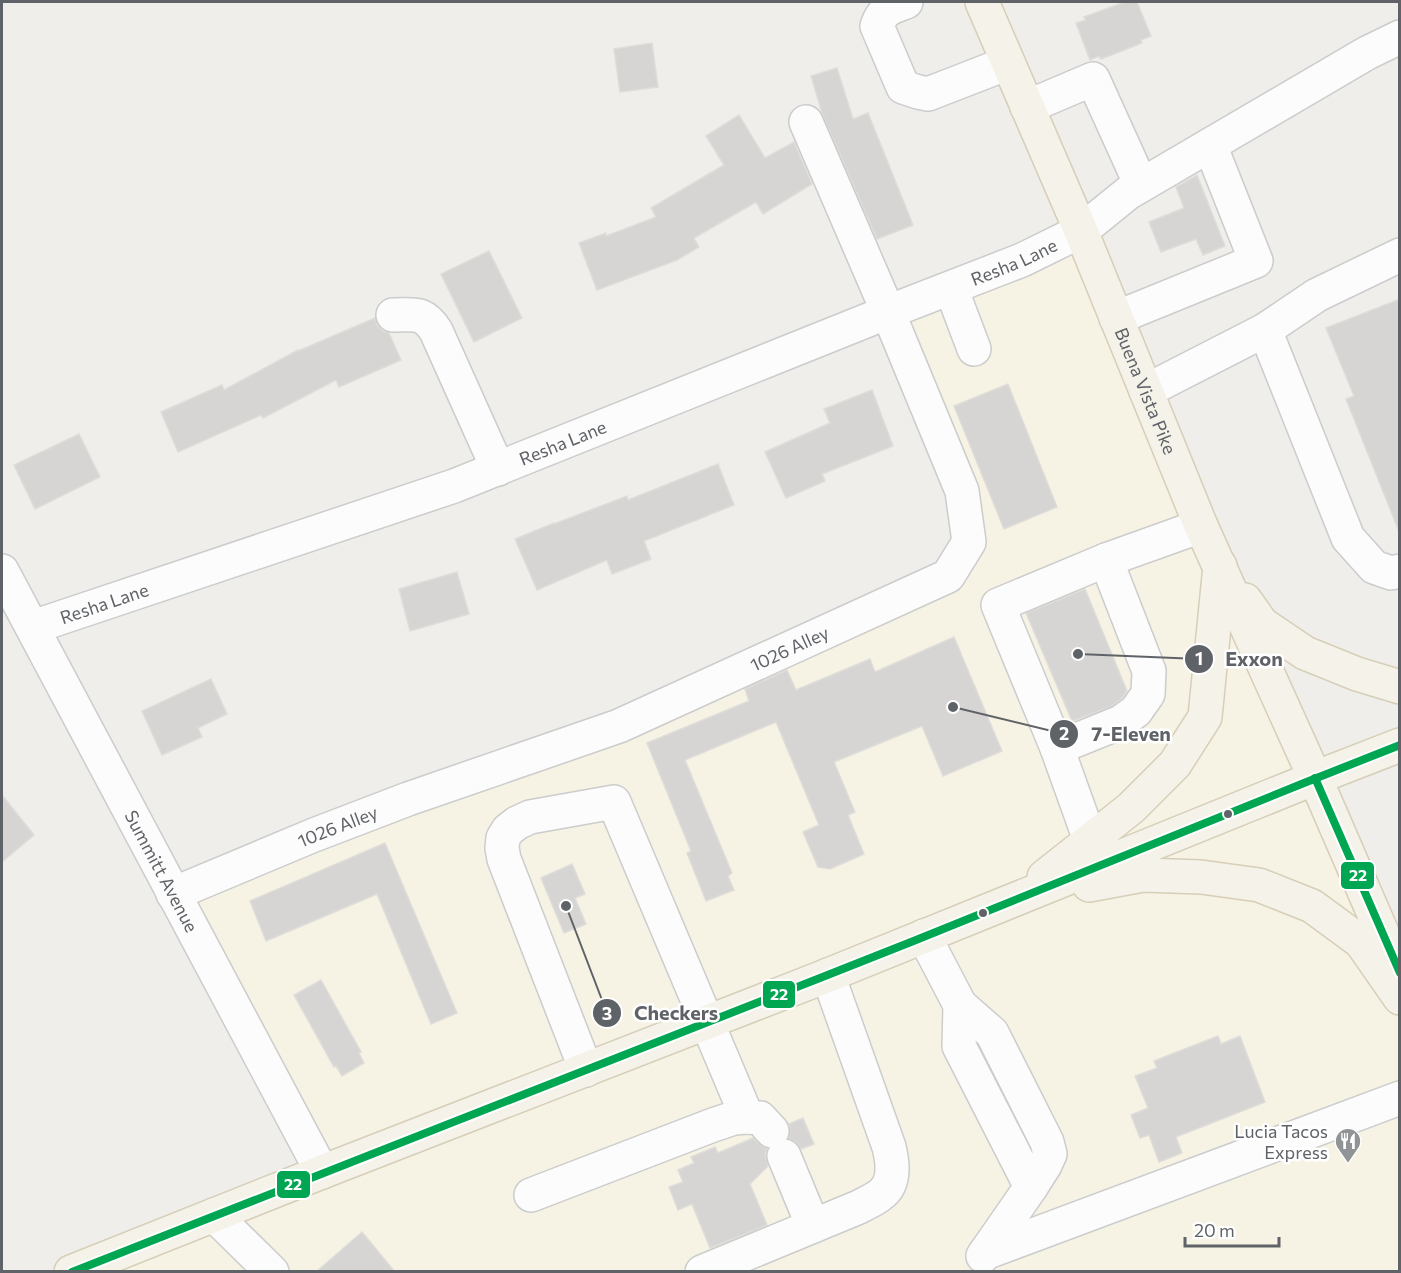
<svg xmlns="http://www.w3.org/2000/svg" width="1401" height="1273" font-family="Commissioner,sans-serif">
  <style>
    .commercial { fill: #f7f3e4 }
    .building { fill: #d6d5d3; stroke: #deddd9; stroke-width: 1.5 }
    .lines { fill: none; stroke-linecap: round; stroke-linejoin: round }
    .minor-casing { stroke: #cbcccc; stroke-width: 36 }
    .major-casing { stroke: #d7ceb8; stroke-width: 36 }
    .minor { stroke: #fdfcfc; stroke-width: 33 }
    .major { stroke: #f4f2e9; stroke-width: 33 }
    .bus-1-casing { stroke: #fff; stroke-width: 12 }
    .bus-1 { stroke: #00a651; stroke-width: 8 }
    .bus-dot { fill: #5f6368; stroke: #fff; stroke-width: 2 }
    .labels { text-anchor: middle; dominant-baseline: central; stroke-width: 5; stroke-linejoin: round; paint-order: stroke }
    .street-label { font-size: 18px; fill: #5f6368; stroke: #fff }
    .poi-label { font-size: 18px; fill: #5f6368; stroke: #fff; text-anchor: end }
    .leader { fill: none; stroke: #5f6368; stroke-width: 2 }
    .callout-dot { fill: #5f6368; stroke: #fff; stroke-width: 2 }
    .mark-label { font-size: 18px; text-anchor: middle; font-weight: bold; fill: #fff }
    .callout-label { font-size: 20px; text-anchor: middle; font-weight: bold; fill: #5f6368; stroke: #fff; stroke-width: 5; stroke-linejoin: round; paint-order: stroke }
    .line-badge { stroke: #fff; stroke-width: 2 }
    .badge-label { font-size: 16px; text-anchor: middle; font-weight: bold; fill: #fff }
  </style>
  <rect width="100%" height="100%" fill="#efeeea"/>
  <!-- commercial -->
  <polygon class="commercial" points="1081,231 1399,974 1399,1271 72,1272 322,1173 173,894 948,576 969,542 888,312"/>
  <!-- building -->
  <g class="building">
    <polygon points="1125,2 1137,2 1151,36 1141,40 1142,43 1101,59 1099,56 1090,60 1076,23 1086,20 1084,17"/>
    <polygon points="652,43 658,87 620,92 614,49"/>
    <polygon points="837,68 853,119 868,113 913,225 877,239 822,113 811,76"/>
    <polygon points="739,115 765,158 794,142 812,184 763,214 756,202 694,238 699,247 677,260 597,290 579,243 606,233 606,236 656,217 651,208 724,165 706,136"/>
    <polygon points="1197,175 1225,246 1203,255 1196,239 1161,252 1149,222 1184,208 1176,187"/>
    <polygon points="489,251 522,318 474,342 441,274"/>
    <polygon points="1400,299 1400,528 1398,529 1346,399 1354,396 1326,328"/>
    <polygon points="375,318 377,325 383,331 389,333 401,360 339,387 336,380 263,418 261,415 178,452 161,412 222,385 224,390 298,350 298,351"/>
    <polygon points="1008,384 1057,507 1004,529 954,406"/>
    <polygon points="872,390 893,446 822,474 825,481 786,498 765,452 830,423 824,409"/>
    <polygon points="79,434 100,477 35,509 14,465"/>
    <polygon points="718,464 734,505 644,541 651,559 612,574 607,560 537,590 515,539 554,523 554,524 627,496 628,500"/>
    <polygon points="457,572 469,614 410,631 399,589"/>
    <polygon points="1085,589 1127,691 1122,698 1112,706 1072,721 1026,613"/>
    <polygon points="954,637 1002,751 943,776 922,726 834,762 855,812 848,815 864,854 830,869 818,867 803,832 819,825 776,722 685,760 732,873 728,876 734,890 706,901 687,853 691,851 647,743 749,701 745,689 787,670 796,690 870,659 875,672"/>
    <polygon points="211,679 227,714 198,728 202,737 162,755 142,711"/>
    <polygon points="2,795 34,835 2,862"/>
    <polygon points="385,843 457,1013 431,1024 377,894 266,941 250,901"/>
    <polygon points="572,864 585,894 575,898 586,924 564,933 541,878"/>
    <polygon points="321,980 361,1052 359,1053 364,1063 342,1076 336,1066 334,1067 294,995"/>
    <polygon points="1218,1036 1221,1044 1240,1036 1265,1102 1176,1137 1182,1153 1159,1162 1149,1135 1140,1138 1131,1115 1148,1108 1135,1076 1157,1068 1154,1061"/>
    <polygon points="803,1118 814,1144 801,1149 796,1142 789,1138 790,1127 789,1124"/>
    <polygon points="753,1138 759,1144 767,1149 765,1154 768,1166 750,1184 767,1225 710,1248 692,1204 678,1210 669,1187 683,1182 678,1170 694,1163 691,1157 715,1147 718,1153"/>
    <polygon points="362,1232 395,1272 316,1272"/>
  </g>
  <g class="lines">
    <!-- minor casing -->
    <g class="minor-casing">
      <g id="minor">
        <path d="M906 2C890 8 883 9 877 26L903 87 918 92 928 94 1008 63"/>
        <polyline points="1027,107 1093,79 1141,185"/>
        <polyline points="951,288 974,349"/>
        <path d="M393 315C415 315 423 311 436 331L498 469"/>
        <polyline points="1116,318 1256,261 1210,145"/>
        <polyline points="1265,330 1348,538 1374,567 1391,573 1400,571"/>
        <polyline points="1146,391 1265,330 1317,295 1400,255"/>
        <path id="s1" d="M2 571 322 1172"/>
        <path id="s2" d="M33 627 454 486 888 312 1022 260 1081 231 1128 193 1367 53 1400 37"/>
        <polyline points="1057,748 1121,722 1136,711 1148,694 1149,671 1106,560"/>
        <polyline points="1090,840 1057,748 998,605 1106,560 1201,526"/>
        <path id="s3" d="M173 894 314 835 408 799 619 726 948 576 969 542 962 491 888 312 806 122"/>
        <polyline points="924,936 960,1005 959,1046 1031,1187 983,1256"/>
        <polyline points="960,1005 992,1033 1047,1142 1050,1154 1045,1165 1031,1187"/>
        <polyline points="586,1070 504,859 502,848 503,838 508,830 517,823 530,817 614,802 747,1117 760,1118 772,1131"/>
        <polyline points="784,1156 813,1226"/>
        <polyline points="531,1195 713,1125 734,1118 747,1117"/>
        <polyline points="214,1215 272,1272"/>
        <polyline points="985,1253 1400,1098"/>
        <path d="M702 1272 859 1207C866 1203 874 1200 880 1195 896 1184 893 1163 889 1147L828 975"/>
      </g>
    </g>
    <!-- major casing -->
    <g class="major-casing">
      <g id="major">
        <path id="s4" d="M982 2 1081 231 1201 526 1315 778 1400 974"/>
        <polyline points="1245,600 1262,624 1305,653 1357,674 1400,687"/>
        <polyline points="1044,877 1131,808 1175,764 1205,717 1220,566"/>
        <polyline points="1089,885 1143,875 1201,877 1259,885 1312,906 1361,942 1400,998"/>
        <polyline points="71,1272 322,1172 821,978 1315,778 1400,745"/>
      </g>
    </g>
    <!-- minor -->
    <use href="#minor" class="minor"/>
    <!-- major -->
    <use href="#major" class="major"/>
    <!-- bus-1 casing -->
    <g class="bus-1-casing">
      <g id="bus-1">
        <polyline points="1315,778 1400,973"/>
        <path d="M72 1272C321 1172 571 1077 820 978 1014 902 1206 821 1400 745"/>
      </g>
    </g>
    <!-- bus-1 -->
    <use href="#bus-1" class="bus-1"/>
  </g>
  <!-- icons -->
  <defs>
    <g id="restaurant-pin" transform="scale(1.35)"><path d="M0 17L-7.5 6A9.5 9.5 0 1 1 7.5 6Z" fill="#919496" stroke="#fff"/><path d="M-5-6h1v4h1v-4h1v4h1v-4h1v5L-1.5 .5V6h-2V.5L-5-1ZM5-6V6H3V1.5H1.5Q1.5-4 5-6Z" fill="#fff"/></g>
  </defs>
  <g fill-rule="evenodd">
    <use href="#restaurant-pin" x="1348" y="1141"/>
  </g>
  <!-- markers -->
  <g class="bus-dot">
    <circle cx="1228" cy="814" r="5"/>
    <circle cx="983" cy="913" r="5"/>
  </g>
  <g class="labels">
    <!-- street labels -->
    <g class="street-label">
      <text stroke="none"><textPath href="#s2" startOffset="1047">Resha Lane</textPath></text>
      <text stroke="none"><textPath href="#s4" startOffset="422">Buena Vista Pike</textPath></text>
      <text stroke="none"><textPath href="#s2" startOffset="561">Resha Lane</textPath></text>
      <text stroke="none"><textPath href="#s2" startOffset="75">Resha Lane</textPath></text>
      <text stroke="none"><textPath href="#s3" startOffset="664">1026 Alley</textPath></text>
      <text stroke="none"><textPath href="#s3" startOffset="178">1026 Alley</textPath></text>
      <text stroke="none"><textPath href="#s1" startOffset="340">Summitt Avenue</textPath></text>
    </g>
    <!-- poi labels -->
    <g class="poi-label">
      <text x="1328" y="1131">Lucia Tacos<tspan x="1328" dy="21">Express</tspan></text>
    </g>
  </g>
  <!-- callouts -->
  <path class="leader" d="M1078 654L1199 659M953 707L1064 734M566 906L607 1013"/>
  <g class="callout-dot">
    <circle cx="1078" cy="654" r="6"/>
    <circle cx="953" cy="707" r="6"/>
    <circle cx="566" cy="906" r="6"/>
    <circle cx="1199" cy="659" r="15"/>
    <circle cx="1064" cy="734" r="15"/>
    <circle cx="607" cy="1013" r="15"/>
  </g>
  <g class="mark-label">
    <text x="1199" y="665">1</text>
    <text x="1064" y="740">2</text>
    <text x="607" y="1020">3</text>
  </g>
  <g class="callout-label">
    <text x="1254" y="666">Exxon</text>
    <text x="1131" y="741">7-Eleven</text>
    <text x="676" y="1020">Checkers</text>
  </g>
  <g class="line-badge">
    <rect x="1340" y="861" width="35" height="29" rx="6" fill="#00a651"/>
    <rect x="762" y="980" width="34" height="29" rx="6" fill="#00a651"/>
    <rect x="276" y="1170" width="35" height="29" rx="6" fill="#00a651"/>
  </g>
  <g class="badge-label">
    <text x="1358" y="881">22</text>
    <text x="779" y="1000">22</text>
    <text x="293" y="1190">22</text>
  </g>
  <!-- border -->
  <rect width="1401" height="1273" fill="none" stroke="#5f6368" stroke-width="6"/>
  <!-- scale -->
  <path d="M1185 1237v9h94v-9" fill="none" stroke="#5f6368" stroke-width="3"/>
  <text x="1194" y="1237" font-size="18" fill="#5f6368" stroke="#ffffff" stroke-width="4.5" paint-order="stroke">20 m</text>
</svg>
